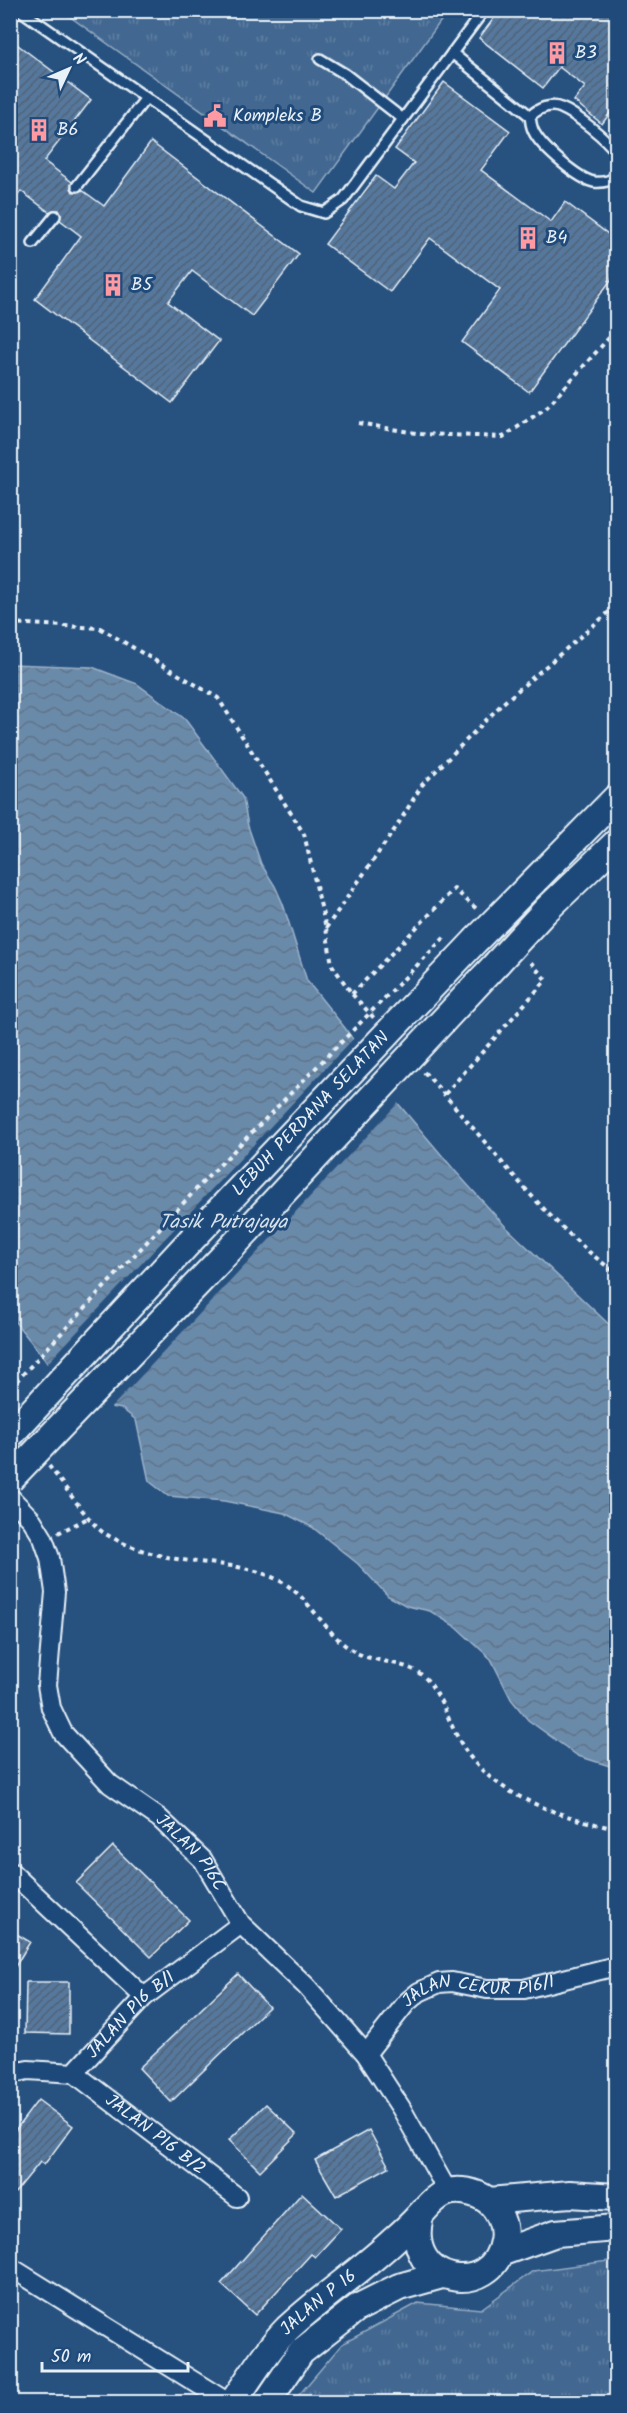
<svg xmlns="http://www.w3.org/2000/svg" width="627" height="2413" font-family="Kalam,sans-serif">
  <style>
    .park { fill: url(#park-tufts); stroke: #96acc4; stroke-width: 1.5 }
    .water { fill: url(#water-waves); stroke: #9db3c9; stroke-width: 1.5 }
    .pier { fill: #27517f }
    .building { fill: url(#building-hatch); stroke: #e8f1f8; stroke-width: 1.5 }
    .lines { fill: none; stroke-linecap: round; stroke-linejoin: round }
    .lane-casing { stroke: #e8f1f8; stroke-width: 14 }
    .street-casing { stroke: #e8f1f8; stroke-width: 22 }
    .secondary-casing { stroke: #e8f1f8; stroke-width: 30 }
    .path { stroke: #e8f1f8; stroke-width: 4; stroke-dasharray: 4.5 4.5; stroke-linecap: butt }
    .lane { stroke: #1f4a7a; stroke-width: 9 }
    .street { stroke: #1f4a7a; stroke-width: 18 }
    .secondary { stroke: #1f4a7a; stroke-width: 26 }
    .secondary-bridge-casing { stroke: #e8f1f8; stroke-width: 30; stroke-linecap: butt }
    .secondary-bridge { stroke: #1f4a7a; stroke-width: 26 }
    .labels { text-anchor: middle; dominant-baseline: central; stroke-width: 6; stroke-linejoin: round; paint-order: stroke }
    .poi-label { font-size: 18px; fill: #e8f1f8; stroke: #1f4a7a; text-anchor: start }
    .street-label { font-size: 18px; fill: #e8f1f8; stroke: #1f4a7a }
    .water-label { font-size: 20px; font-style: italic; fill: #d5e2ec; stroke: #1f4a7a }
  </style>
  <defs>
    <pattern id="park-tufts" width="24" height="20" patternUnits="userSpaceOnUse" patternTransform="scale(1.5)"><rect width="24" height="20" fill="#436891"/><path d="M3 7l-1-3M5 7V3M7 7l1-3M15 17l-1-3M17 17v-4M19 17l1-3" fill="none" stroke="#5e7ea1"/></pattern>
    <pattern id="water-waves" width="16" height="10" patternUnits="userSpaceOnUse" patternTransform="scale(1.5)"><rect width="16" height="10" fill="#6b8aaa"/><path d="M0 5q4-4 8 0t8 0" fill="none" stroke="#5e7388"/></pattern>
    <pattern id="building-hatch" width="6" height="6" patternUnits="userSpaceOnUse" patternTransform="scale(1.5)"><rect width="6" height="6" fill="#57789d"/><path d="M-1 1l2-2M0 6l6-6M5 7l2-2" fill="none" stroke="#4f6278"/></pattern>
  </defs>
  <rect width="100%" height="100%" fill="#27517f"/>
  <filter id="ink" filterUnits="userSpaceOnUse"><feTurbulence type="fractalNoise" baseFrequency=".0167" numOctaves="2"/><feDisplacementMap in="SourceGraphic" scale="12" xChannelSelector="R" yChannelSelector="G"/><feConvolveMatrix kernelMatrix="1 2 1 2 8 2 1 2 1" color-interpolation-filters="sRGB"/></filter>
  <g filter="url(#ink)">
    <!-- park -->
    <g class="park">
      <polygon points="62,11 448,11 316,193"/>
      <polygon points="616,2260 616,2402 293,2402 342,2344 418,2303 481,2309 533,2271"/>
    </g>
    <!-- water -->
    <polygon class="water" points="11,664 92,667 137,684 185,719 243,798 248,826 261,864 275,886 283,904 307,981 345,1028 396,1101 456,1172 505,1226 616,1331 616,1768 578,1756 528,1720 511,1699 491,1659 456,1627 430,1611 407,1606 388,1596 358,1564 312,1527 284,1513 224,1501 168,1496 149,1481 136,1420 122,1409 74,1401 40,1353 11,1317"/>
    <!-- pier -->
    <polygon class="pier" points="355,1037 400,1101 109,1410 72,1403 45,1366"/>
    <!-- building -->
    <g class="building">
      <polygon points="500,10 616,10 616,105 602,124 574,101 585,87 559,67 543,88 479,38"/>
      <polygon points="10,39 91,100 44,161 72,182 71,188 73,192 82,190 104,206 151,142 299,254 252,316 192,271 168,302 219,341 172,403 35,299 81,236 60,220 61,214 59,210 53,210 49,212 21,191 10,206"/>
      <polygon points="444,82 510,131 481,170 551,222 565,202 616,240 616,273 529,392 462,342 500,290 430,238 390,292 325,244 376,176 394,189 414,163 395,149"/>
      <polygon points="113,1846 189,1920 151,1957 76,1883"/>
      <polygon points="10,1930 30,1942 10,1975"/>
      <polygon points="238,1974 269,2007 171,2102 139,2068"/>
      <polygon points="26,1982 69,1982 69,2034 25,2033"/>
      <polygon points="38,2100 73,2126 44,2165 40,2162 10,2199 10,2137"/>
      <polygon points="266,2104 297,2134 260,2171 229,2140"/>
      <polygon points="369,2130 389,2167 336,2196 315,2160"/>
      <polygon points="302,2193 341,2229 315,2257 311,2254 255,2315 221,2284"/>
    </g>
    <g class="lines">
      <!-- lane casing -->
      <g class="lane-casing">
        <g id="lane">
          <polyline points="20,10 301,206 324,213 343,200 484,10"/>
          <polyline points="452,53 530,116"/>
          <polyline points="320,59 345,74 403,119"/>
          <path d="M616 152C607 139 576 114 561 108 550 103 538 109 530 116 531 123 531 128 535 134 543 148 578 179 594 182 602 183 611 181 616 176"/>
          <polyline points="77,186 146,98"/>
          <polyline points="33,243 55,216"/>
        </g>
      </g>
      <!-- street casing -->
      <g class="street-casing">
        <g id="street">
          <path id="s1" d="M10 1497 32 1520 43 1538 50 1558 55 1592 47 1685 51 1708 63 1733 110 1784 159 1818 203 1860 241 1924 306 1986 366 2054 401 2108 448 2192"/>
          <polyline points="10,1871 144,1997"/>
          <path id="s2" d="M366 2054 407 2002 419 1992 439 1983 452 1982 487 1989H524L616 1966"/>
          <path id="s3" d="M74 2073 237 2197"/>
          <path id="s4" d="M10 2074 28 2070 74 2073 144 1997 241 1924"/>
          <polyline points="10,2267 227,2402"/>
        </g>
      </g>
      <!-- secondary casing -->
      <g class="secondary-casing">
        <g id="secondary">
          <polyline points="477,939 616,798"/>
          <polyline points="497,963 545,911 616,843"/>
          <polyline points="489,2201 570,2194 616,2197"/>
          <polyline points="500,2253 556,2233 616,2228"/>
          <path id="s5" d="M233 2402C250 2378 266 2350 287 2329 321 2297 361 2271 395 2239 403 2232 411 2225 418 2217 427 2208 432 2199 445 2193 458 2188 476 2192 487 2200 499 2209 506 2226 503 2241 494 2300 402 2286 420 2216"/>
          <polyline points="267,2402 301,2352 357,2308 399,2287 442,2275"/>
        </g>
      </g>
      <!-- path -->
      <g class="path">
        <polyline points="358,423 421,434 503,437 546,408 616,330"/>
        <polyline points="10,623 100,628 218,698 304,834 326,928 332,965 352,994 374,1018"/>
        <polyline points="326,928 397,826 422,785 502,704 616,606"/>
        <polyline points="352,994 454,889 478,910"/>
        <path d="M424 1072C487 1140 540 1218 616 1273"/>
        <polyline points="445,1094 546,980 528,959"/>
        <polyline points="10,1388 203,1182 445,937"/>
        <path d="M49 1466C60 1480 91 1525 104 1533 120 1543 144 1552 163 1556 202 1566 246 1561 282 1582 312 1599 326 1637 357 1653 379 1664 412 1661 428 1681 443 1699 449 1724 462 1745 493 1797 560 1816 616 1829"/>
        <polyline points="58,1533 90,1517"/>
      </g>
      <!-- lane -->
      <use href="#lane" class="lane"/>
      <!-- street -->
      <use href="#street" class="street"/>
      <!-- secondary -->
      <use href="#secondary" class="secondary"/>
      <!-- secondary-bridge casing -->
      <g class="secondary-bridge-casing">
        <g id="secondary-bridge">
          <path id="s6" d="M10 1435 192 1239 477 939"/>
          <polyline points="10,1479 219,1261 497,963"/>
        </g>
      </g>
      <!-- secondary-bridge -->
      <use href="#secondary-bridge" class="secondary-bridge"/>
    </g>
  </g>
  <!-- icons -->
  <defs>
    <g id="building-bare" transform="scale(1.8)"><path d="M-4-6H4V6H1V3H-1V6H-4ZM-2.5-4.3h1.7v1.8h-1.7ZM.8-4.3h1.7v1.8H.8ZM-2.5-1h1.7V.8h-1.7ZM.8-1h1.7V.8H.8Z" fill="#ff9aa2" stroke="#1f4a7a" stroke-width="2.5" paint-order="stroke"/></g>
    <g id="civic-bare" transform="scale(1.8)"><path d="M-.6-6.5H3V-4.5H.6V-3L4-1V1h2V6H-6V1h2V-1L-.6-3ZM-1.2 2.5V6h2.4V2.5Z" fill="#ff9aa2" stroke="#1f4a7a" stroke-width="2.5" paint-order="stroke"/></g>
  </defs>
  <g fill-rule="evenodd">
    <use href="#building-bare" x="557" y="53"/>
    <use href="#civic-bare" x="215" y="116"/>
    <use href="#building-bare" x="39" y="130"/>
    <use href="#building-bare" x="528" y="238"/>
    <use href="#building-bare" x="113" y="285"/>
  </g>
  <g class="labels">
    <!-- poi labels -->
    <g class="poi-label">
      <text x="575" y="53">B3</text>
      <text x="233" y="116">Kompleks B</text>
      <text x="57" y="130">B6</text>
      <text x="546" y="238">B4</text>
      <text x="131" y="285">B5</text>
    </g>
    <!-- street labels -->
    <g class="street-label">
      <text stroke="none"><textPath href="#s6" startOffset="440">LEBUH PERDANA SELATAN</textPath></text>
      <text stroke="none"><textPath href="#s1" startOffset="429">JALAN P16C</textPath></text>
      <text stroke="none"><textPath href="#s2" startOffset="142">JALAN CEKUR P16/1</textPath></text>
      <text stroke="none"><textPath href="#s4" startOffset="146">JALAN P16 B/1</textPath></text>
      <text stroke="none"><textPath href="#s3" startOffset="102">JALAN P16 B/2</textPath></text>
      <text stroke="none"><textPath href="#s5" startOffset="132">JALAN P 16</textPath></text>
    </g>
    <!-- water labels -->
    <g class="water-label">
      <text x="223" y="1223">Tasik Putrajaya</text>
    </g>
  </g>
  <!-- margin -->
  <rect width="627" height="2413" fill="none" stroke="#1f4a7a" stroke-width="36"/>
  <rect x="18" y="18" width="591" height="2377" fill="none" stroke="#e8f1f8" stroke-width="2" filter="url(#ink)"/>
  <!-- north arrow -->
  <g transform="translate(69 69) rotate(46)" stroke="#1f4a7a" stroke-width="4.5" paint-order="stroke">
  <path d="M0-4.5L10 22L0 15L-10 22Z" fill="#e8f1f8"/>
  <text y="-9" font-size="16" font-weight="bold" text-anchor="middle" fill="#e8f1f8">N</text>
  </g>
  <!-- scale -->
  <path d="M42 2362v9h146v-9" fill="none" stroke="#e8f1f8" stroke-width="3"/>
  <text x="51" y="2362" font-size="18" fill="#e8f1f8" stroke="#1f4a7a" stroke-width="4.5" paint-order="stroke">50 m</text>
</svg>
